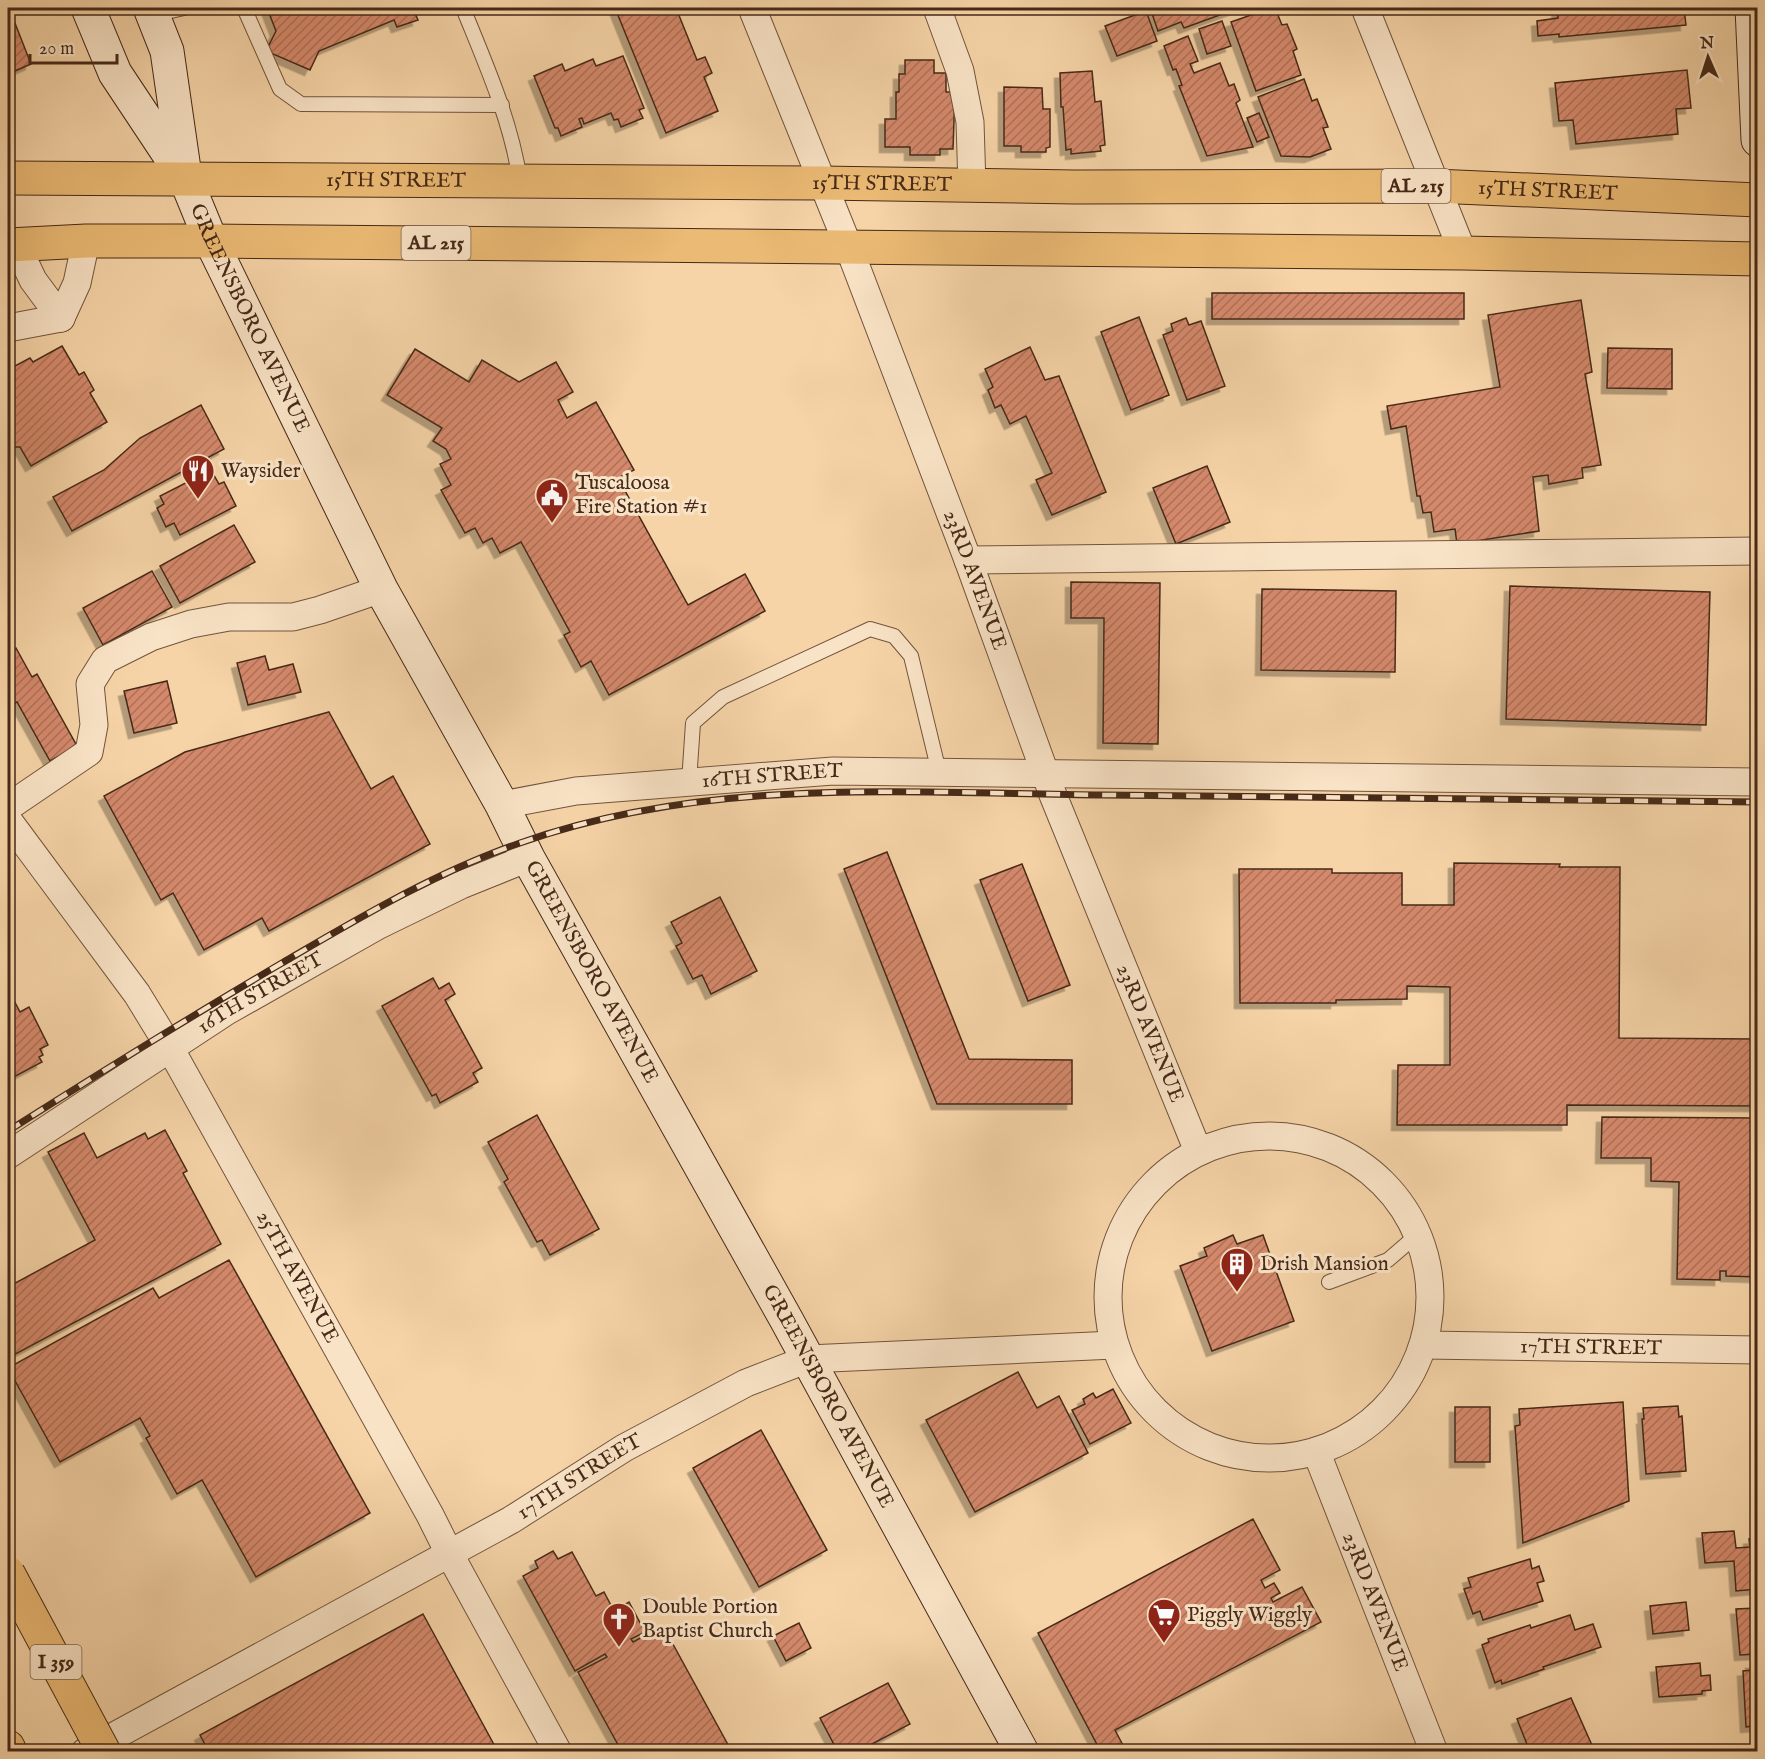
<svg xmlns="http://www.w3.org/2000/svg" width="1765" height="1759" font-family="'IM FELL English',serif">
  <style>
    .building { fill: url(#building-hatch); stroke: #462918; stroke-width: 1.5; filter: url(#shadow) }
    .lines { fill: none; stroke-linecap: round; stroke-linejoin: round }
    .service-casing { stroke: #72543c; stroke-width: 16 }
    .minor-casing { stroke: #72543c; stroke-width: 29 }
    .secondary-casing { stroke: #462918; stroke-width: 35 }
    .primary-casing { stroke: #462918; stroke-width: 35 }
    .motorway-casing { stroke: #462918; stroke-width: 35 }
    .service { stroke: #f9e3c6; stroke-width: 14 }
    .minor { stroke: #f9e3c6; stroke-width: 27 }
    .secondary { stroke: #f9e3c6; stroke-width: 33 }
    .primary { stroke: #ebba74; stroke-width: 33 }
    .motorway { stroke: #ebba74; stroke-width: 33 }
    .rail-casing { stroke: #462918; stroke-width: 7 }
    .rail { stroke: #f9e3c6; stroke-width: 4.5; stroke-dasharray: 14; stroke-linecap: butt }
    .motorway-bridge-casing { stroke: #462918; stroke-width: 35; stroke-linecap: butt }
    .motorway-bridge { stroke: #ebba74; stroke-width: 33 }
    .labels { text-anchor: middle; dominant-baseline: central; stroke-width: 6; stroke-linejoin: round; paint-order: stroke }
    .shield { fill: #f9e3c6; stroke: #7c614c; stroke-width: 1.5 }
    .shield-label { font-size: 20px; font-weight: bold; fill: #462918 }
    .street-label { font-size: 21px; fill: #462918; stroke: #f9e3c6 }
    .poi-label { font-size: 21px; fill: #462918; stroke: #f9e3c6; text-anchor: start }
  </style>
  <defs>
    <pattern id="building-hatch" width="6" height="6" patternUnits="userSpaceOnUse" patternTransform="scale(1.5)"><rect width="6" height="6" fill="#d5896c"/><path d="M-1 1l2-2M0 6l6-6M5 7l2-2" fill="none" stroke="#af7058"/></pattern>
    <filter id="shadow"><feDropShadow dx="-5.5" dy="5.5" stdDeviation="0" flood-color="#0004"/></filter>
  </defs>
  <rect width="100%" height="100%" fill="#f6d4a7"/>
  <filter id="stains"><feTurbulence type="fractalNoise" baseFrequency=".00333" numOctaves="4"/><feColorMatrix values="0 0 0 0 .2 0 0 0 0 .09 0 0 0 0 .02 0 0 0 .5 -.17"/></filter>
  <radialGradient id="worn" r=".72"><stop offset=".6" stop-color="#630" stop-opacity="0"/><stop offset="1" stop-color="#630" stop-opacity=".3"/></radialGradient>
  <!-- building -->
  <g class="building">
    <polygon points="8,8 18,8 20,12 8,17"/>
    <polygon points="267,8 419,8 421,11 415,13 418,20 397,27 394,20 319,51 310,70 266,51 276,31"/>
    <polygon points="615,8 676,8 697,60 705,57 712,73 704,77 718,111 666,133"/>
    <polygon points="1150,8 1239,8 1184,28 1181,22 1158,31"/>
    <polygon points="1271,8 1275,8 1282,25 1287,24 1297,49 1293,51 1301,75 1256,91 1231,22"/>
    <polygon points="1557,8 1684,8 1686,25 1559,37 1559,34 1538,36 1537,21 1558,18"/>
    <polygon points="1146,11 1157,41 1117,56 1105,26"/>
    <polygon points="13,18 31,64 8,74 8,20"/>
    <polygon points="1222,21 1231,46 1207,54 1199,29"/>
    <polygon points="1188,36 1198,61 1190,64 1194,73 1220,63 1229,86 1234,84 1240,100 1236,103 1253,147 1207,156 1179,86 1182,85 1176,69 1173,70 1164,46"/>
    <polygon points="623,56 644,108 639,110 643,118 621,127 618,119 614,120 611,113 584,124 582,118 579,119 582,127 561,136 558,128 555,128 534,76 562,64 565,71 593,59 596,66"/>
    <polygon points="905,60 934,60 934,73 946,73 946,92 955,92 953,149 940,149 940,155 910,155 910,147 885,147 885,119 896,119 896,92 899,92 899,74 905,74"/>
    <polygon points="1687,70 1691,108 1676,109 1678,134 1576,144 1573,120 1559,121 1555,83"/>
    <polygon points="1092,71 1095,102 1101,101 1105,145 1100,146 1101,151 1071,154 1071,149 1066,150 1063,107 1061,107 1060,73"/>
    <polygon points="1304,79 1312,101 1317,99 1328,127 1323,128 1331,149 1310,157 1281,156 1258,97"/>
    <polygon points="1004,87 1042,88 1043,109 1050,109 1050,147 1046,148 1046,152 1021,152 1021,146 1004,146"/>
    <polygon points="1259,113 1269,137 1257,142 1247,118"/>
    <rect x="1212" y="293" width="252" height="26"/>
    <polygon points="1581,300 1592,372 1585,374 1601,465 1582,468 1583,478 1549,484 1548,475 1533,477 1539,531 1457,544 1455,529 1434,532 1431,512 1423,513 1420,496 1417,496 1406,426 1391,429 1387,406 1500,387 1488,315"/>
    <polygon points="1139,317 1169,395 1131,410 1101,332"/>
    <polygon points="1186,318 1189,325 1201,321 1225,386 1187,400 1163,335 1173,331 1171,324"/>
    <polygon points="62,346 79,375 84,372 94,390 90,393 107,422 31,466 20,447 8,447 8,378 14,374 11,368 30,358 33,362"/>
    <polygon points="1030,347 1045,380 1059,376 1106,492 1052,515 1036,480 1052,473 1026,416 1010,424 1001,405 995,408 988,390 993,387 985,369"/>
    <polygon points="1608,348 1672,349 1672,389 1607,388"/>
    <polygon points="415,349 469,382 482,360 519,382 556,362 573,392 558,400 567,418 596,402 634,470 618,478 688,605 745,574 765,611 609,695 591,661 581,667 564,635 570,632 521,542 500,553 492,538 483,543 475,528 465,533 441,490 451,485 440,464 451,459 446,449 433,441 442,428 387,395"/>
    <polygon points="201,405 224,449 72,531 53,497 104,470 140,438"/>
    <polygon points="1207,466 1230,522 1176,544 1153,488"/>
    <polygon points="211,470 219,484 224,482 236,506 180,535 174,523 166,527 157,508 164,504 160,496"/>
    <polygon points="234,525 255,562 180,603 160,566"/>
    <polygon points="152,571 172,607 103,645 83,608"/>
    <polygon points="1071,582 1160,583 1158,744 1103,743 1104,618 1071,618"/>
    <polygon points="1510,586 1710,592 1706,725 1506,719"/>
    <polygon points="1262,589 1396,591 1395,672 1261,670"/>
    <polygon points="16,648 32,677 37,674 77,746 50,761 17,702 8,706 8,653"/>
    <polygon points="265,656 269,670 293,664 301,692 248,705 237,663"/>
    <polygon points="167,681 177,723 134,733 124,691"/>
    <polygon points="329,712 371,789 393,776 430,844 269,931 262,918 204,950 173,893 161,900 104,796 185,752"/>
    <polygon points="887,852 969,1059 1072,1060 1072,1104 937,1104 844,869"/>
    <polygon points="1454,863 1560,864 1559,867 1620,867 1619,1038 1758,1039 1758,1106 1567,1105 1567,1125 1397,1125 1398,1065 1450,1065 1450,987 1407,986 1407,999 1336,1000 1336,1003 1240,1003 1239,869 1332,869 1332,873 1402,873 1402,905 1454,905"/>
    <polygon points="1022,864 1070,985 1028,1001 980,880"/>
    <polygon points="720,897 757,971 711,994 702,975 693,979 676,946 682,943 671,922"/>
    <polygon points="433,978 439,989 449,983 455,994 445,1000 482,1068 473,1073 478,1082 440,1103 436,1094 432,1096 382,1006"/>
    <polygon points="8,989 20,1012 29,1007 48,1045 40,1049 43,1055 39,1057 42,1062 8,1080"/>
    <polygon points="537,1115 599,1229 550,1255 542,1240 537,1242 504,1182 508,1179 488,1142"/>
    <polygon points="1602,1117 1758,1118 1758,1277 1726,1276 1726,1271 1720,1271 1720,1280 1677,1279 1679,1182 1651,1181 1651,1158 1601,1158"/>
    <polygon points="165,1130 187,1171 183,1173 221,1244 8,1358 8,1287 95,1240 48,1152 84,1133 97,1158 145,1133 148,1139"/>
    <polygon points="1233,1235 1237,1244 1263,1235 1294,1321 1212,1351 1180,1266 1207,1256 1204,1248"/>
    <polygon points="229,1260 370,1513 256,1577 202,1480 177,1494 146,1438 150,1436 140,1418 60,1462 8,1368 153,1288 159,1298"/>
    <polygon points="1018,1372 1037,1408 1059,1396 1088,1453 975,1512 926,1420"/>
    <polygon points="1113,1389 1131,1423 1090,1444 1072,1410 1085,1404 1083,1399 1093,1393 1096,1398"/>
    <polygon points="1623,1402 1629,1501 1523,1543 1515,1426 1520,1425 1519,1409"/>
    <polygon points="1678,1406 1679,1417 1682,1416 1686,1471 1646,1474 1642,1419 1644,1419 1643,1408"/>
    <rect x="1455" y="1407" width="35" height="55"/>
    <polygon points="761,1430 827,1550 759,1587 693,1468"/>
    <polygon points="1253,1519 1280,1570 1261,1580 1265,1588 1274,1583 1280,1593 1271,1598 1273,1602 1302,1587 1321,1622 1115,1730 1125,1749 1122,1752 1101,1752 1038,1633"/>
    <polygon points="1734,1531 1736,1548 1750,1547 1749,1539 1758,1538 1758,1589 1736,1591 1734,1561 1705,1563 1702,1533"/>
    <polygon points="553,1551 558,1559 572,1552 596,1596 604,1592 614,1611 629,1602 645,1632 631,1639 633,1642 663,1626 732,1752 622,1752 578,1672 607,1657 605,1654 575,1671 523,1576 538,1568 535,1561"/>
    <polygon points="1530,1559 1532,1569 1539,1566 1544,1581 1537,1583 1543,1601 1483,1620 1480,1611 1473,1614 1464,1589 1471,1587 1468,1578"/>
    <polygon points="1686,1602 1689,1630 1653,1634 1650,1606"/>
    <polygon points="1756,1608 1758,1654 1740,1655 1736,1609"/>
    <polygon points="423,1614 498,1752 209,1752 200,1735"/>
    <polygon points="1570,1615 1575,1630 1593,1624 1601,1647 1543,1667 1544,1669 1502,1684 1501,1680 1495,1683 1482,1645 1489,1642 1488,1639 1530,1625 1531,1628"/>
    <polygon points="799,1623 811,1648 786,1661 773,1636"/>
    <polygon points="1700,1663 1701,1676 1710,1675 1711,1690 1702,1691 1702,1694 1659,1697 1656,1667"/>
    <polygon points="1751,1663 1758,1663 1758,1726 1746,1727 1743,1671 1752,1670"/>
    <polygon points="888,1683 910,1724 857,1752 838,1752 820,1718"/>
    <polygon points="1571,1698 1595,1752 1530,1752 1517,1719"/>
  </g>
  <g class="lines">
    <!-- service casing -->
    <g class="service-casing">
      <g id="service">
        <polyline points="244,8 280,89 301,104 502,105"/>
        <path d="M463 8C486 65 511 120 520 181"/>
        <polyline points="153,15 184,8"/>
        <polyline points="689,782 693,723 723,697 870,629 894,636 911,656 939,772"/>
        <polyline points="1329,1282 1388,1260 1417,1235"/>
      </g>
    </g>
    <!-- minor casing -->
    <g class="minor-casing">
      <g id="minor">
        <path id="s1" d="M752 8 849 248 968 560 1053 795 1198 1151"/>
        <polyline points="937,8 960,71 970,122 972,186"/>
        <polyline points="1365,8 1463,253"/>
        <polyline points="16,244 33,280 61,318"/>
        <polyline points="61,318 77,283 86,241"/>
        <polyline points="8,328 61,318"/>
        <polyline points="968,560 1758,551"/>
        <path id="s2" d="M502 805 576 791 833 771 1758 782"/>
        <polyline points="8,807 89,752 94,725 90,684 105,660 151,637 191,624 229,617 293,617 320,610 381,589"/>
        <path id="s3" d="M8 820 137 994 170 1048 430 1515 449 1553 558 1752"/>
        <circle cx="1269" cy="1297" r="161"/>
        <path id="s4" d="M8 1155 227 1011 379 925 461 885 528 858"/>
        <path id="s5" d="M1423 1345 1758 1350"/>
        <path id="s6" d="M1316 1451 1434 1752"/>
        <path id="s7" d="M85 1752 511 1520 624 1448 746 1383 808 1359 1114 1345"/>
      </g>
    </g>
    <!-- secondary casing -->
    <g class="secondary-casing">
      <g id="secondary">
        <path id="s8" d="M88 8 115 73 186 180 211 241 381 589 502 805 528 858 786 1319 1022 1752"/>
        <polyline points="150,8 167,51 184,169"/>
        <polyline points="1752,8 1758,140"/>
      </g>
    </g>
    <!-- primary casing -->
    <g class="primary-casing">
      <g id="primary">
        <path id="s9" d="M8 178 821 183 1075 187 1435 186 1758 200"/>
        <polyline points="8,245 86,241 211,241 1463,253 1758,259"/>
      </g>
    </g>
    <!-- motorway casing -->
    <g class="motorway-casing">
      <polyline id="motorway" points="8,1747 10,1752"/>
    </g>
    <!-- service -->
    <use href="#service" class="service"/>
    <!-- minor -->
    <use href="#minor" class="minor"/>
    <!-- secondary -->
    <use href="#secondary" class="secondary"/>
    <!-- primary -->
    <use href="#primary" class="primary"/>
    <!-- motorway -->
    <use href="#motorway" class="motorway"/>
    <!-- rail casing -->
    <g class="rail-casing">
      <path id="rail" d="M8 1131C98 1074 190 1017 282 963 359 918 436 872 520 843 710 776 907 793 1104 795 1322 797 1540 800 1758 802"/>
    </g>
    <!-- rail -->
    <use href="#rail" class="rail"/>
    <!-- motorway-bridge casing -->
    <g class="motorway-bridge-casing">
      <polyline id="motorway-bridge" points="8,1573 104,1752"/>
    </g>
    <!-- motorway-bridge -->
    <use href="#motorway-bridge" class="motorway-bridge"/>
  </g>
  <!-- icons -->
  <defs>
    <g id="restaurant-pin" transform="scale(1.725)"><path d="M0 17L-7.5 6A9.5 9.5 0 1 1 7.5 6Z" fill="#8f2418" stroke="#f9e3c6"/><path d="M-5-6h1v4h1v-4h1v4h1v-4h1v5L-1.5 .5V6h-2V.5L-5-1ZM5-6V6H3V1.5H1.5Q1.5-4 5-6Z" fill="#fff"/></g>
    <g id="civic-pin" transform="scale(1.725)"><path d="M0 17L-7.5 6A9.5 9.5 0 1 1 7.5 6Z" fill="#8f2418" stroke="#f9e3c6"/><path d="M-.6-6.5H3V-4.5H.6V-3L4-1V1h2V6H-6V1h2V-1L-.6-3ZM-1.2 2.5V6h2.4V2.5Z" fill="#fff"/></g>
    <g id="building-pin" transform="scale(1.725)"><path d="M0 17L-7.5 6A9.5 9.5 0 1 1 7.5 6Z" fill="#8f2418" stroke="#f9e3c6"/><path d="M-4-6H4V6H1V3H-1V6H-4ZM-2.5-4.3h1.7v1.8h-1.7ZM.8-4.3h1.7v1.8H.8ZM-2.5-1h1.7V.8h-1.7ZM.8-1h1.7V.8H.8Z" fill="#fff"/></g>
    <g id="supermarket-pin" transform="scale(1.725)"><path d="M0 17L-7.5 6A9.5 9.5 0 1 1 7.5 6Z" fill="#8f2418" stroke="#f9e3c6"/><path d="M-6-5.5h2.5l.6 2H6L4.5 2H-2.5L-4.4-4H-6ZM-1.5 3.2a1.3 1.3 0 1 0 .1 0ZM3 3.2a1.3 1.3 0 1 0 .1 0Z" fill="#fff"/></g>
    <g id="church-pin" transform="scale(1.725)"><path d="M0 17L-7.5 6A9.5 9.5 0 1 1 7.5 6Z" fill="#8f2418" stroke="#f9e3c6"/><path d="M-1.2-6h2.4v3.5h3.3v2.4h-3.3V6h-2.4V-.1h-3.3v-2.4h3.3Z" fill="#fff"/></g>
  </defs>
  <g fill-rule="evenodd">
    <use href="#restaurant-pin" x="198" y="471"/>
    <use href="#civic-pin" x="552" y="495"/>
    <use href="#building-pin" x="1237" y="1264"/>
    <use href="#supermarket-pin" x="1164" y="1615"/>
    <use href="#church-pin" x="619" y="1619"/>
  </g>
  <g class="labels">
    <!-- shield labels -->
    <g class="shield">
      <rect x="1381.5" y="169" width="69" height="34" rx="4.5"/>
      <rect x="401.5" y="226" width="69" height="34" rx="4.5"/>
      <rect x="30.5" y="1645" width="51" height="34" rx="4.5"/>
    </g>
    <g class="shield-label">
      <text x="1416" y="186">AL 215</text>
      <text x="436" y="243">AL 215</text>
      <text x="56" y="1662">I 359</text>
    </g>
    <!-- street labels -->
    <g class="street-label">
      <text stroke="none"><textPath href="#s9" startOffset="388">15TH STREET</textPath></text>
      <text stroke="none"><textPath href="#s9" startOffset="874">15TH STREET</textPath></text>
      <text stroke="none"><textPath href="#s9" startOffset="1540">15TH STREET</textPath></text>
      <text stroke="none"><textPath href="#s8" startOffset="351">GREENSBORO AVENUE</textPath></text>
      <text stroke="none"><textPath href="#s1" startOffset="614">23RD AVENUE</textPath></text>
      <text stroke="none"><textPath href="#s2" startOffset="272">16TH STREET</textPath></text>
      <text stroke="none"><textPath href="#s8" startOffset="1089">GREENSBORO AVENUE</textPath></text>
      <text stroke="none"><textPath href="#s4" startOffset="300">16TH STREET</textPath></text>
      <text stroke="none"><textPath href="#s1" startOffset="1100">23RD AVENUE</textPath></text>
      <text stroke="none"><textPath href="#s3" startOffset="542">25TH AVENUE</textPath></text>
      <text stroke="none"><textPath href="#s5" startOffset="168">17TH STREET</textPath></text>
      <text stroke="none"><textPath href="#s8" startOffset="1575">GREENSBORO AVENUE</textPath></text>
      <text stroke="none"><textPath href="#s7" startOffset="566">17TH STREET</textPath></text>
      <text stroke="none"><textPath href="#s6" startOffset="162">23RD AVENUE</textPath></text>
    </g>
    <!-- poi labels -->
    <g class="poi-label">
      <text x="221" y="471">Waysider</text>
      <text x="575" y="483">Tuscaloosa<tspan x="575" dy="24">Fire Station #1</tspan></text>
      <text x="1260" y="1264">Drish Mansion</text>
      <text x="642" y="1607">Double Portion<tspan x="642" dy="24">Baptist Church</tspan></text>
      <text x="1187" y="1615">Piggly Wiggly</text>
    </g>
  </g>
  <!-- margin -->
  <rect width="1765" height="1759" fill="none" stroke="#f6d4a7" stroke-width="30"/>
  <rect x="9" y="9" width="1747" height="1741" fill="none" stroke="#462918" stroke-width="3"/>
  <rect x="15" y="15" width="1735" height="1729" fill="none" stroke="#462918" stroke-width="1.5"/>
  <!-- north arrow -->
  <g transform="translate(1708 57) rotate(357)" stroke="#f9e3c6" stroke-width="4.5" paint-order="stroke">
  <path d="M0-4.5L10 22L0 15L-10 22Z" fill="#462918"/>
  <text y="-9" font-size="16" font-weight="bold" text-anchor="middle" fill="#462918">N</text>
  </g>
  <!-- scale -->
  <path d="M30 54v9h87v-9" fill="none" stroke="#462918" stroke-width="3"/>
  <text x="39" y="54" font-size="18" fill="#462918" stroke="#f9e3c6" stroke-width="4.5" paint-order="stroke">20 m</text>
  <rect width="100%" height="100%" filter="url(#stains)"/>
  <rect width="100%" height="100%" fill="url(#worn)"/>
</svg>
